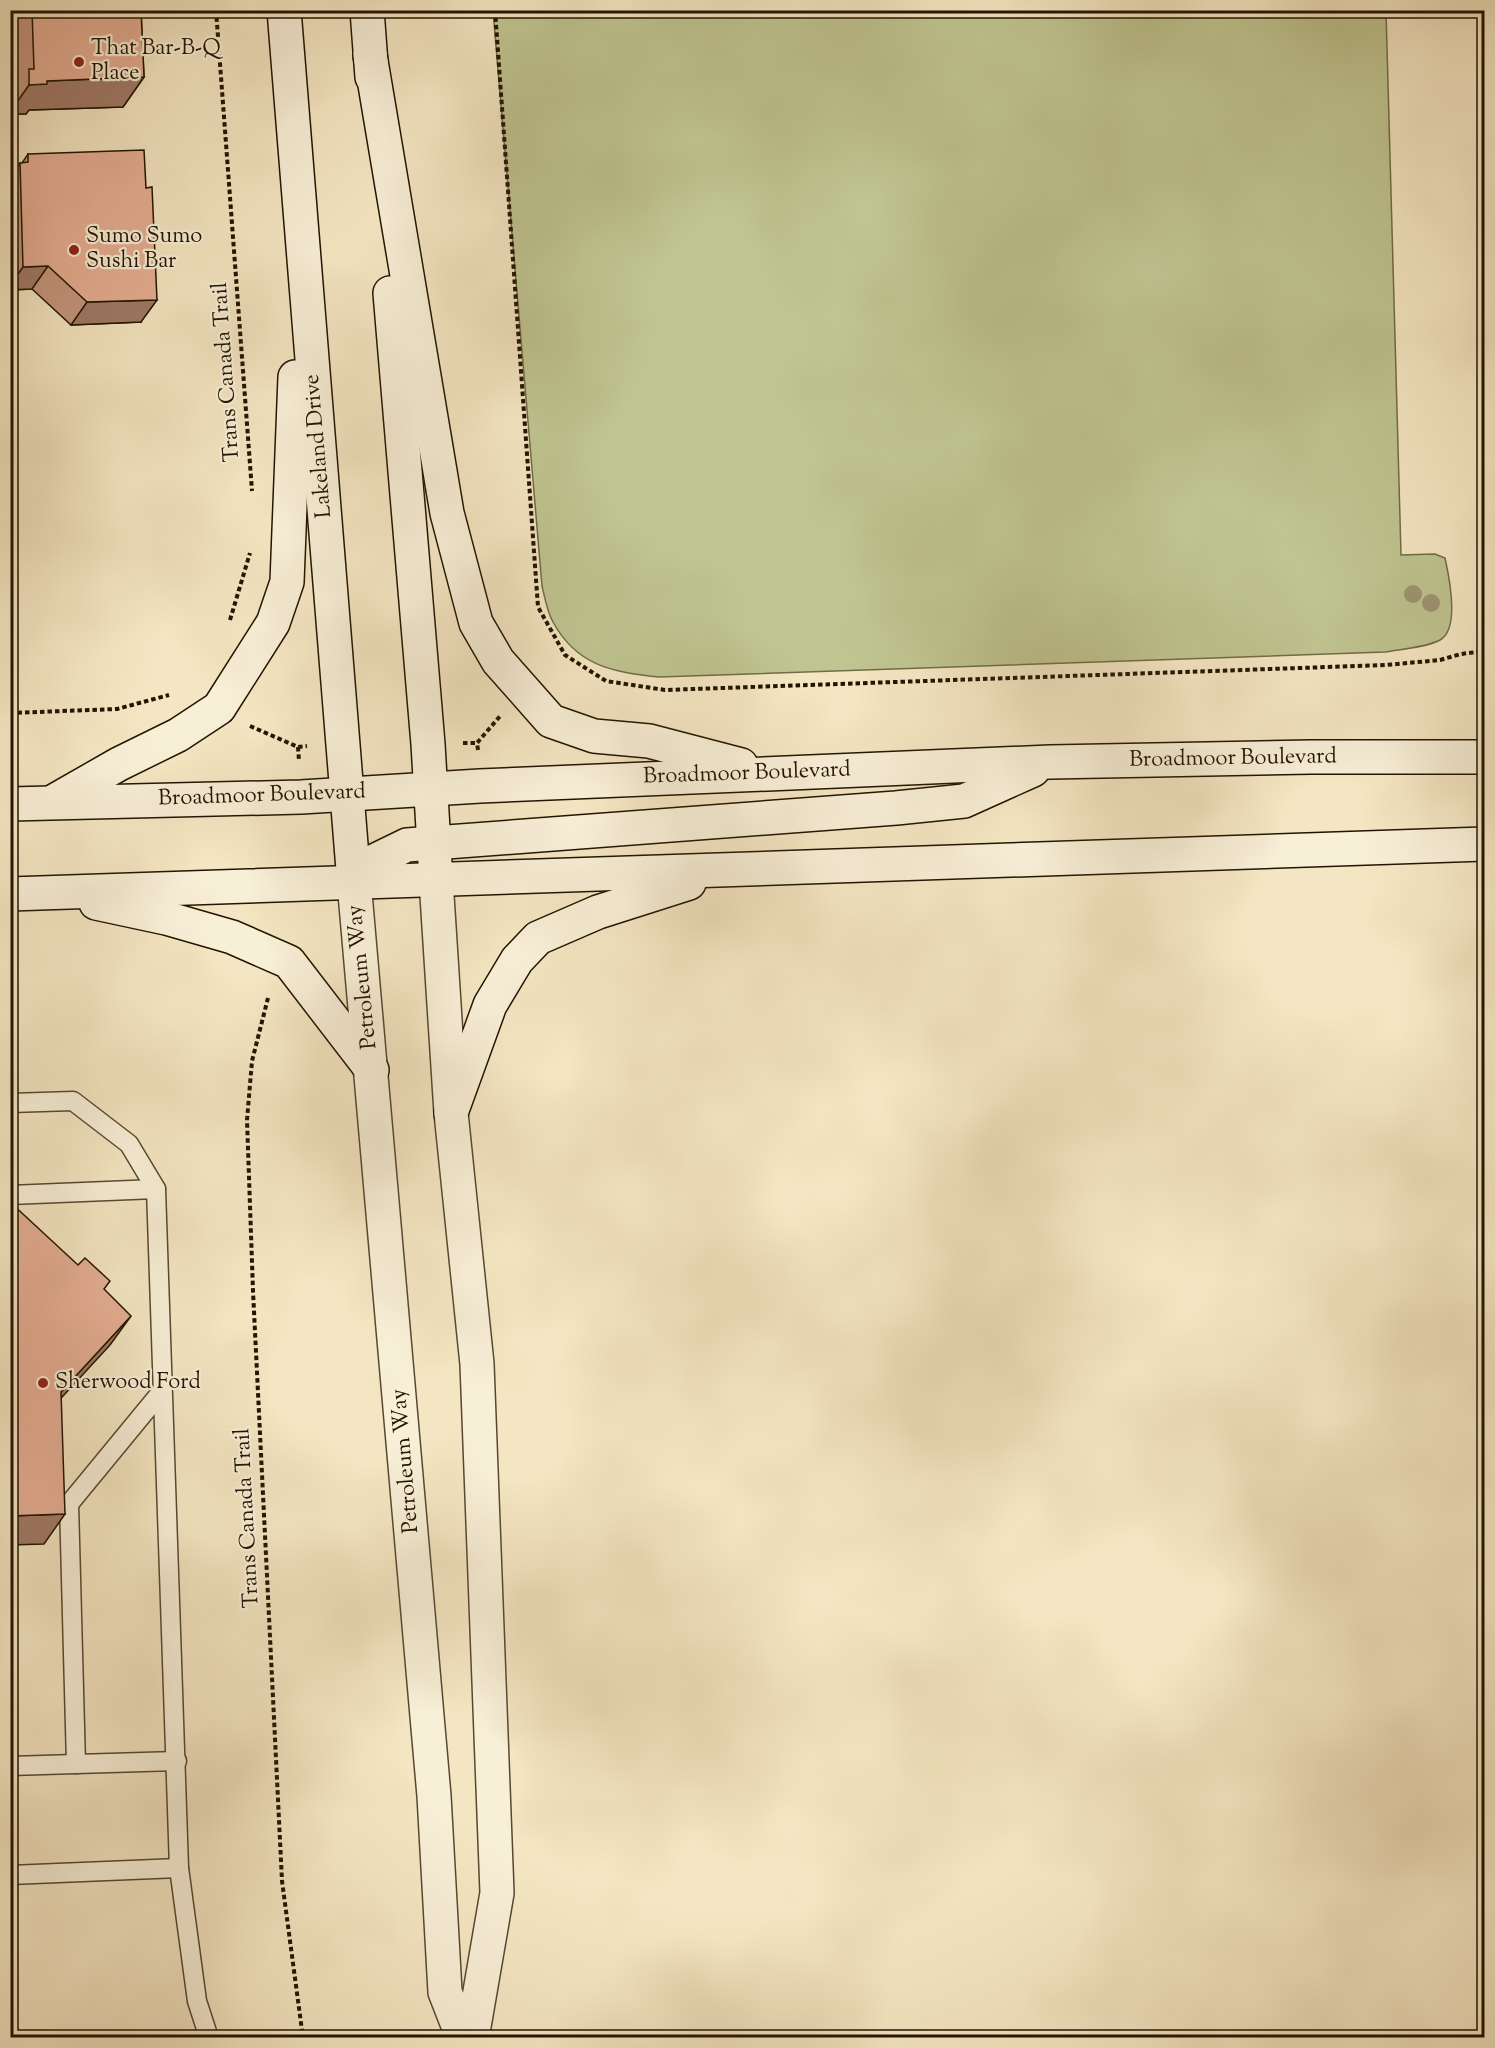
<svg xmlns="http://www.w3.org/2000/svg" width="1495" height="2048" font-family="'Sorts Mill Goudy',serif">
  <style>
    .green { fill: #bfc490; stroke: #706c48; stroke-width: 1.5 }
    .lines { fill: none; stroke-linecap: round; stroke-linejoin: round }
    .service-casing { stroke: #564831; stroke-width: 21 }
    .tertiary-casing { stroke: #564831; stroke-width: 36 }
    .secondary-casing { stroke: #221401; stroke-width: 36 }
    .path { stroke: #221401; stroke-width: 4; stroke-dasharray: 4.5 3; stroke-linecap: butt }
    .service { stroke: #f8efd7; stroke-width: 18 }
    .tertiary { stroke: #f8efd7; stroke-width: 33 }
    .secondary { stroke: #f8efd7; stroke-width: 33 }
    .tree { fill: #9f9573 }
    .wall { fill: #c5967e; stroke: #221401; stroke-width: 1.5 }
    .shaded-wall { fill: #a07a67; stroke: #221401; stroke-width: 1.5 }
    .building { fill: #e5ae93; stroke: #221401; stroke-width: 1.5 }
    .poi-dot { fill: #8f2418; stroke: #f8efd7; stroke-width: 2 }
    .labels { text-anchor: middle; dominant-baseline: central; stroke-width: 4.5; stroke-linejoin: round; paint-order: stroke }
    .poi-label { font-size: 22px; fill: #221401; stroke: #f8efd7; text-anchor: start }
    .street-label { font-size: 22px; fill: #221401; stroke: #f8efd7 }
  </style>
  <rect width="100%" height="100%" fill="#f4e6c2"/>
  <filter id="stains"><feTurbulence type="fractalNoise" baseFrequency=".00333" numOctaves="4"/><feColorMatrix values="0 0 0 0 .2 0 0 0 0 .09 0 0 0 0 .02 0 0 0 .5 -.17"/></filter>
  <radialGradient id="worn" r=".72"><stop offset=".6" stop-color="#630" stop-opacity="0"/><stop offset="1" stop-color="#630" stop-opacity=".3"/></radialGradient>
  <!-- green -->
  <path class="green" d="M493 11H1386L1401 555 1435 554 1445 558C1449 576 1460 629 1440 640 1424 648 1402 649 1385 652L659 677C612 672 577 666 553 622 547 612 545 598 542 586Z"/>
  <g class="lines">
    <!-- service casing -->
    <g class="service-casing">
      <g id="service">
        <polyline points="10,1103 73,1101 129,1144 156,1189 179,1868 197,2001 209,2038"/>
        <polyline points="10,1195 156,1189"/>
        <polyline points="162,1391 69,1504 76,1764 177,1761"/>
        <polyline points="10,1766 76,1764"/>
        <polyline points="10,1875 179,1868"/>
      </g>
    </g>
    <!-- tertiary casing -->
    <g class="tertiary-casing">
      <g id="tertiary">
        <polyline points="436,880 451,1113 477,1364 497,1893 472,2038"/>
        <polyline points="354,882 434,1796 445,1992 463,2038"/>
      </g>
    </g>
    <!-- secondary casing -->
    <g class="secondary-casing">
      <g id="secondary">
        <polyline points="284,10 354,882"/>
        <polyline points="367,10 372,77"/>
        <polyline points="370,55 447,513 476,623 498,661 551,721 594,736 649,741 741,765"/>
        <polyline points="390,293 428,744 436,880"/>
        <polyline points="56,800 119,764 178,735 219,708 273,623 287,582 295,377"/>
        <polyline points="10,804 301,797 480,786 1050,762 1311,757 1484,757"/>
        <polyline points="354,882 370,863 407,845 896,808 964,801 1033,770"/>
        <polyline points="10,894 1484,844"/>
        <polyline points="96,903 166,918 232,937 289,962 372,1070"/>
        <polyline points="451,1113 490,1005 517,960 538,938 598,912 689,883"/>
      </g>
    </g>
    <!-- path -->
    <g class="path">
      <polyline points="216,10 252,491"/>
      <polyline points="495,10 538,607 565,655 606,681 665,690 1386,665 1440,660 1461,654 1484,651"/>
      <polyline points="230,620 250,553"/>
      <polyline points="10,713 117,709 169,695"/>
      <polyline points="250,726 298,747 307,746"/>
      <polyline points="463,743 477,743"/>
      <polyline points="298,747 299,761"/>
      <polyline points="478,750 477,743 501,715"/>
      <polyline points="268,998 252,1061 247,1120 253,1291 282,1881 303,2038"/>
    </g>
    <!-- service -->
    <use href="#service" class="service"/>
    <!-- tertiary -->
    <use href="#tertiary" class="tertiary"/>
    <!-- secondary -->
    <use href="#secondary" class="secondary"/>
  </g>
  <!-- trees -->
  <g class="tree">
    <circle cx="1413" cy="594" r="9"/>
    <circle cx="1431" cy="603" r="9"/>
  </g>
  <!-- wall -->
  <g class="wall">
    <polygon points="10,10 141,10 144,77 123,107 29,110 26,114 10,114 10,95 13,92"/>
    <polygon points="28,154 141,322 71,325 32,289 10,290 10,176 20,163 22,163"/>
  </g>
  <!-- shaded-wall -->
  <g class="shaded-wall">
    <polygon points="144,77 123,107 29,110 26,114 10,114 10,112 29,85 47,81"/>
    <polygon points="48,266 32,289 10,290 10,285 23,267"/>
    <polygon points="157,300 141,322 71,325 87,302"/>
    <polygon points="131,1316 110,1345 40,1421 61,1392"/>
    <polygon points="65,1514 44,1544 10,1545 10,1516"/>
  </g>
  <!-- building -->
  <g class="building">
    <polygon points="32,10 141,10 144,77 47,81 47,84 29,85 29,69 34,69"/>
    <polygon points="144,150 146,188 152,187 157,300 87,302 48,266 23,267 20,163 28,162 28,154"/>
    <polygon points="10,1202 78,1265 85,1258 110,1281 104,1289 131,1316 61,1392 65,1514 10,1516"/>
  </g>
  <!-- markers -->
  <g class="poi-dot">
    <circle cx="79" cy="62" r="6"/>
    <circle cx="74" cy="250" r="6"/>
    <circle cx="43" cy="1383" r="6"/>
  </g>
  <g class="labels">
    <!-- poi labels -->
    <g class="poi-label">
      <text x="91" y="49">That Bar-B-Q<tspan x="91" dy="25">Place</tspan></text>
      <text x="86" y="237">Sumo Sumo<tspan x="86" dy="25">Sushi Bar</tspan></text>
      <text x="55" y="1383">Sherwood Ford</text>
    </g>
    <!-- street labels -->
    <g class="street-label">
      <text transform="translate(227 372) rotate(-94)">Trans Canada Trail</text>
      <text transform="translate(319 446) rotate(-95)">Lakeland Drive</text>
      <text transform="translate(1233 759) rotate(-1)">Broadmoor Boulevard</text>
      <text transform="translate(747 774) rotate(-2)">Broadmoor Boulevard</text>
      <text transform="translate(262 796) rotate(-2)">Broadmoor Boulevard</text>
      <text transform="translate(363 977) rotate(-96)">Petroleum Way</text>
      <text transform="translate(406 1461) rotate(-95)">Petroleum Way</text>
      <text transform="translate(248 1518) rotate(-93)">Trans Canada Trail</text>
    </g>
  </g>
  <!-- margin -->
  <rect width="1495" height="2048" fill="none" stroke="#f4e6c2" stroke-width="36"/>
  <rect x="12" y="12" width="1471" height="2024" fill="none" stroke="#221401" stroke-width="3"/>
  <rect x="18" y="18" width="1459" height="2012" fill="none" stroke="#221401" stroke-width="1.5"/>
  <rect width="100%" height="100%" filter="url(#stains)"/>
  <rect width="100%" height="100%" fill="url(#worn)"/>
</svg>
